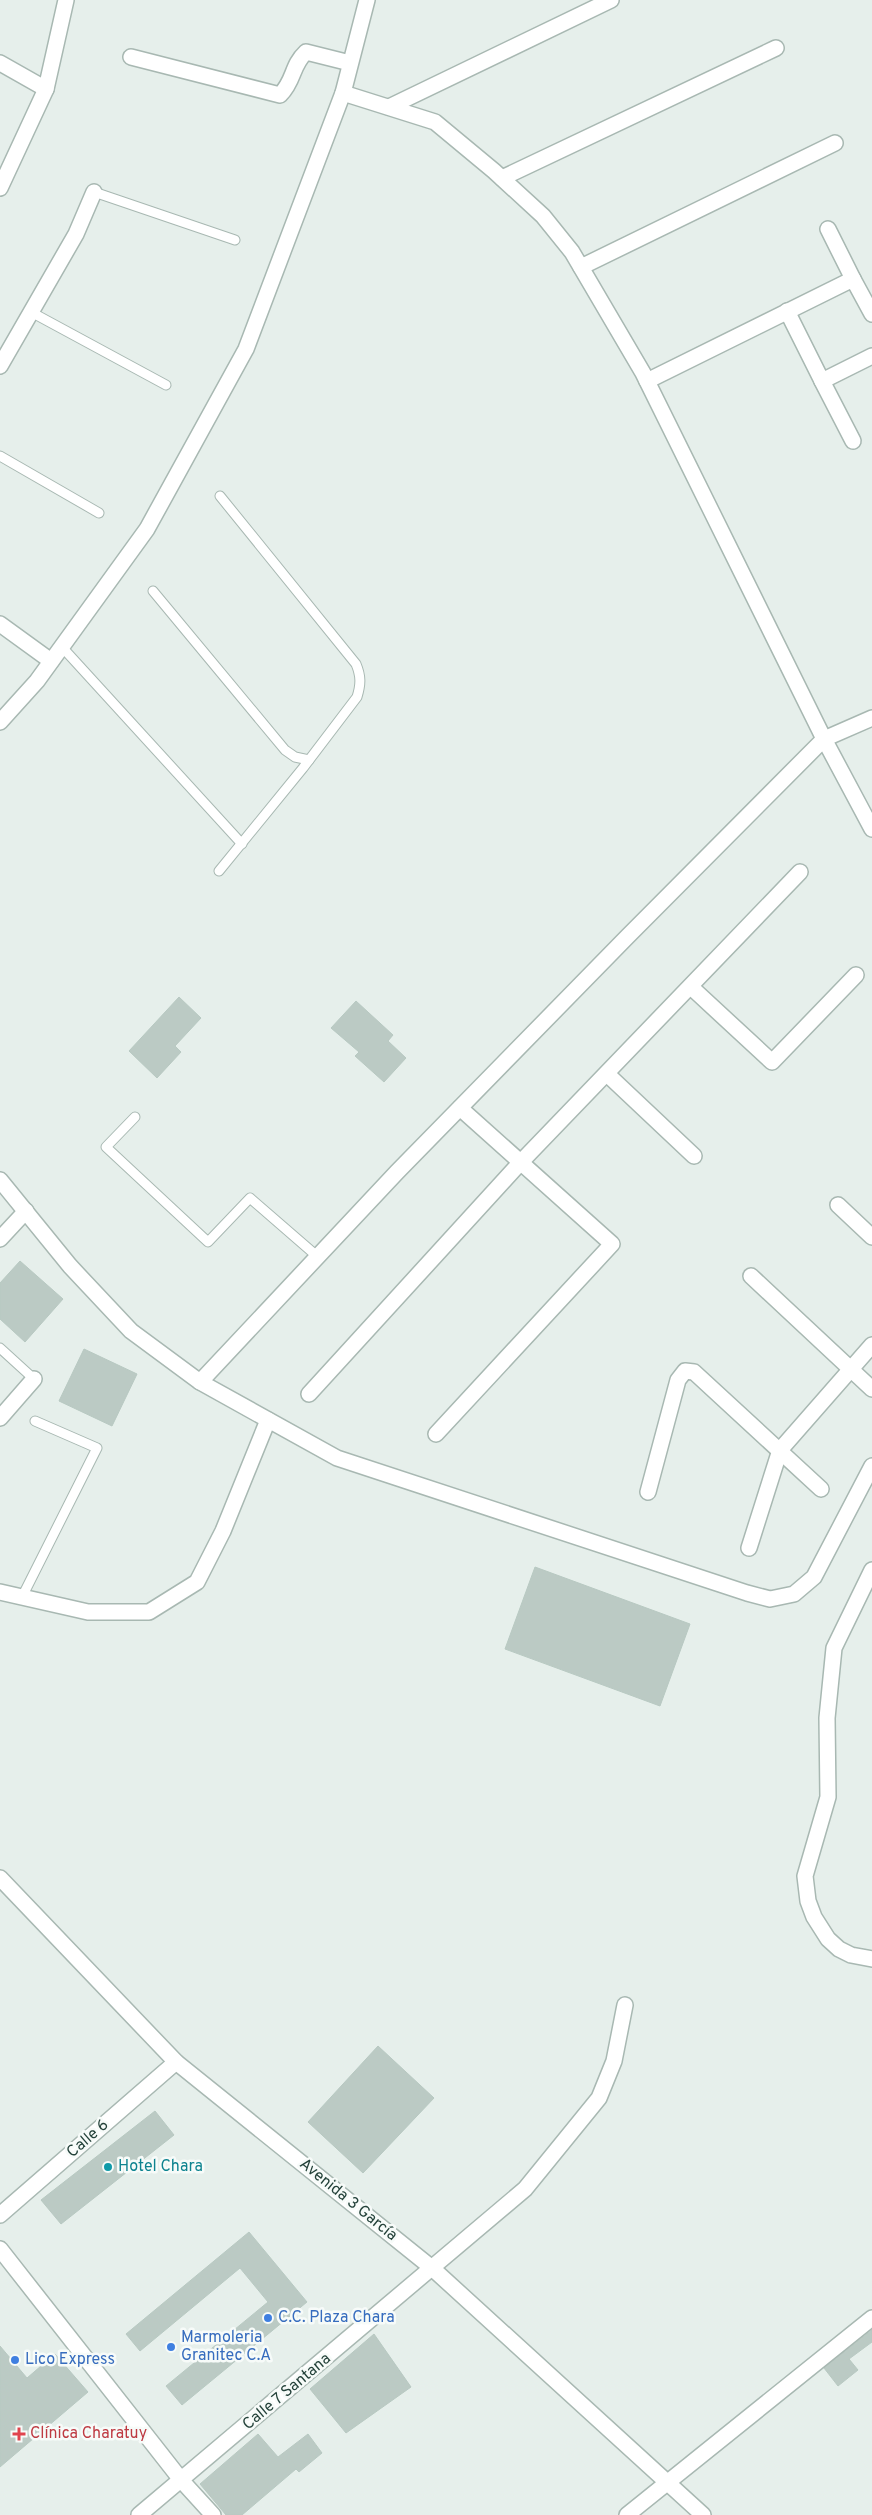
<svg xmlns="http://www.w3.org/2000/svg" width="872" height="2515" font-family="Overpass,sans-serif">
  <style>
    .building { fill: #bbcac4; stroke: #b8c9c2 }
    .lines { fill: none; stroke-linecap: round; stroke-linejoin: round }
    .service-casing { stroke: #a8b8b2; stroke-width: 11 }
    .minor-casing { stroke: #a8b8b2; stroke-width: 18 }
    .tertiary-casing { stroke: #a8b8b2; stroke-width: 18 }
    .service { stroke: #fff; stroke-width: 9 }
    .minor { stroke: #fff; stroke-width: 15 }
    .tertiary { stroke: #fff; stroke-width: 15 }
    .culture-dot { fill: #0f9aa8; stroke: #f7fbf9; stroke-width: 2 }
    .shop-dot { fill: #3f7fe0; stroke: #f7fbf9; stroke-width: 2 }
    .health-dot { fill: #e0444e; stroke: #f7fbf9; stroke-width: 2 }
    .labels { text-anchor: middle; dominant-baseline: central; stroke-width: 5; stroke-linejoin: round; paint-order: stroke }
    .street-label { font-size: 16px; fill: #24423a; stroke: #f7fbf9 }
    .culture-label { font-size: 16px; fill: #0d838f; stroke: #f7fbf9; text-anchor: start }
    .shop-label { font-size: 16px; fill: #366cbe; stroke: #f7fbf9; text-anchor: start }
    .health-label { font-size: 16px; fill: #be3a42; stroke: #f7fbf9; text-anchor: start }
  </style>
  <rect width="100%" height="100%" fill="#e6efeb"/>
  <!-- building -->
  <g class="building">
    <polygon points="179,997 201,1018 175,1046 181,1052 157,1078 129,1051"/>
    <polygon points="356,1001 393,1035 388,1041 406,1058 384,1082 355,1056 359,1052 331,1028"/>
    <polygon points="20,1261 63,1299 25,1342 0,1319 0,1283"/>
    <polygon points="84,1349 137,1374 112,1426 59,1401"/>
    <polygon points="535,1567 690,1624 660,1706 505,1649"/>
    <polygon points="378,2046 434,2098 363,2173 308,2122"/>
    <polygon points="155,2111 174,2135 61,2224 41,2200"/>
    <polygon points="249,2232 307,2302 182,2405 166,2386 268,2302 240,2268 140,2351 126,2334"/>
    <polygon points="872,2330 872,2342 849,2359 858,2370 838,2386 824,2368"/>
    <polygon points="374,2334 411,2387 346,2433 310,2389"/>
    <polygon points="0,2346 27,2378 55,2354 88,2392 0,2467"/>
    <polygon points="258,2434 278,2457 308,2434 322,2453 299,2472 296,2469 242,2515 226,2515 200,2484"/>
  </g>
  <g class="lines">
    <!-- service casing -->
    <g class="service-casing">
      <g id="service">
        <polyline points="94,192 235,240"/>
        <polyline points="31,312 166,385"/>
        <polyline points="0,456 99,513"/>
        <polyline points="153,591 285,750 295,757 309,760"/>
        <polyline points="62,647 242,844"/>
        <path d="M219 871 303 768 357 697C361 684 361 676 356 664L220 496"/>
        <polyline points="135,1117 106,1147 208,1242 250,1198 318,1257"/>
        <polyline points="0,1348 34,1379"/>
        <polyline points="22,1597 97,1448 35,1421"/>
      </g>
    </g>
    <!-- minor casing -->
    <g class="minor-casing">
      <g id="minor">
        <path d="M131 57 280 95C295 80 291 66 306 52L350 63"/>
        <polyline points="0,63 46,89"/>
        <polyline points="343,93 435,122 494,171 543,216 572,252 643,373 824,739 872,829"/>
        <polyline points="389,107 611,0"/>
        <polyline points="502,178 776,48"/>
        <polyline points="0,188 46,89 66,0"/>
        <polyline points="828,229 853,279"/>
        <polyline points="581,267 835,143"/>
        <polyline points="787,311 822,381 872,356"/>
        <polyline points="0,366 76,234 94,192"/>
        <polyline points="647,381 853,279 872,314"/>
        <polyline points="822,381 853,441"/>
        <polyline points="0,624 51,661"/>
        <polyline points="0,722 37,681 147,529 246,349 343,93 367,0"/>
        <polyline points="691,987 772,1062 856,975"/>
        <polyline points="607,1074 694,1156"/>
        <polyline points="0,1180 70,1266 131,1331 200,1382 337,1458 747,1593 770,1599 794,1594 814,1577 872,1466"/>
        <polyline points="838,1205 872,1237"/>
        <polyline points="0,1239 26,1211"/>
        <polyline points="751,1276 872,1389"/>
        <polyline points="200,1382 397,1172 627,937 824,739 872,718"/>
        <polyline points="309,1394 520,1163 800,872"/>
        <polyline points="0,1418 34,1379"/>
        <polyline points="436,1434 612,1244 460,1108"/>
        <polyline points="648,1492 678,1380 685,1371 694,1372 821,1489"/>
        <polyline points="749,1548 780,1450 872,1345"/>
        <polyline points="872,1570 834,1648 827,1718 828,1797 805,1876 808,1901 814,1917 828,1939 839,1949 851,1955 872,1959"/>
        <polyline points="0,1592 88,1612 149,1612 197,1582 223,1531 268,1420"/>
        <polyline points="0,1878 176,2062 432,2268 703,2515"/>
        <polyline points="0,2215 176,2062"/>
        <polyline points="139,2515 525,2189 599,2098 614,2061 625,2005"/>
        <polyline points="627,2515 872,2318"/>
      </g>
    </g>
    <!-- tertiary casing -->
    <g class="tertiary-casing">
      <polyline id="tertiary" points="0,2249 182,2481 213,2515"/>
    </g>
    <!-- service -->
    <use href="#service" class="service"/>
    <!-- minor -->
    <use href="#minor" class="minor"/>
    <!-- tertiary -->
    <use href="#tertiary" class="tertiary"/>
  </g>
  <!-- markers -->
  <circle class="culture-dot" cx="108" cy="2167" r="5"/>
  <g class="shop-dot">
    <circle cx="268" cy="2318" r="5"/>
    <circle cx="171" cy="2347" r="5"/>
    <circle cx="15" cy="2360" r="5"/>
  </g>
  <path class="health-dot" d="M16.5 2426.5h5v5h5v5h-5v5h-5v-5h-5v-5h5z"/>
  <g class="labels">
    <!-- street labels -->
    <g class="street-label">
      <text transform="translate(88 2139) rotate(-41)">Calle 6</text>
      <text transform="translate(348 2200) rotate(39)">Avenida 3 García</text>
      <text transform="translate(287 2392) rotate(-40)">Calle 7 Santana</text>
    </g>
    <!-- culture labels -->
    <g class="culture-label">
      <text x="118" y="2167">Hotel Chara</text>
    </g>
    <!-- shop labels -->
    <g class="shop-label">
      <text x="278" y="2318">C.C. Plaza Chara</text>
      <text x="181" y="2338">Marmoleria<tspan x="181" dy="18">Granitec C.A</tspan></text>
      <text x="25" y="2360">Lico Express</text>
    </g>
    <!-- health labels -->
    <g class="health-label">
      <text x="30" y="2434">Clínica Charatuy</text>
    </g>
  </g>
</svg>
